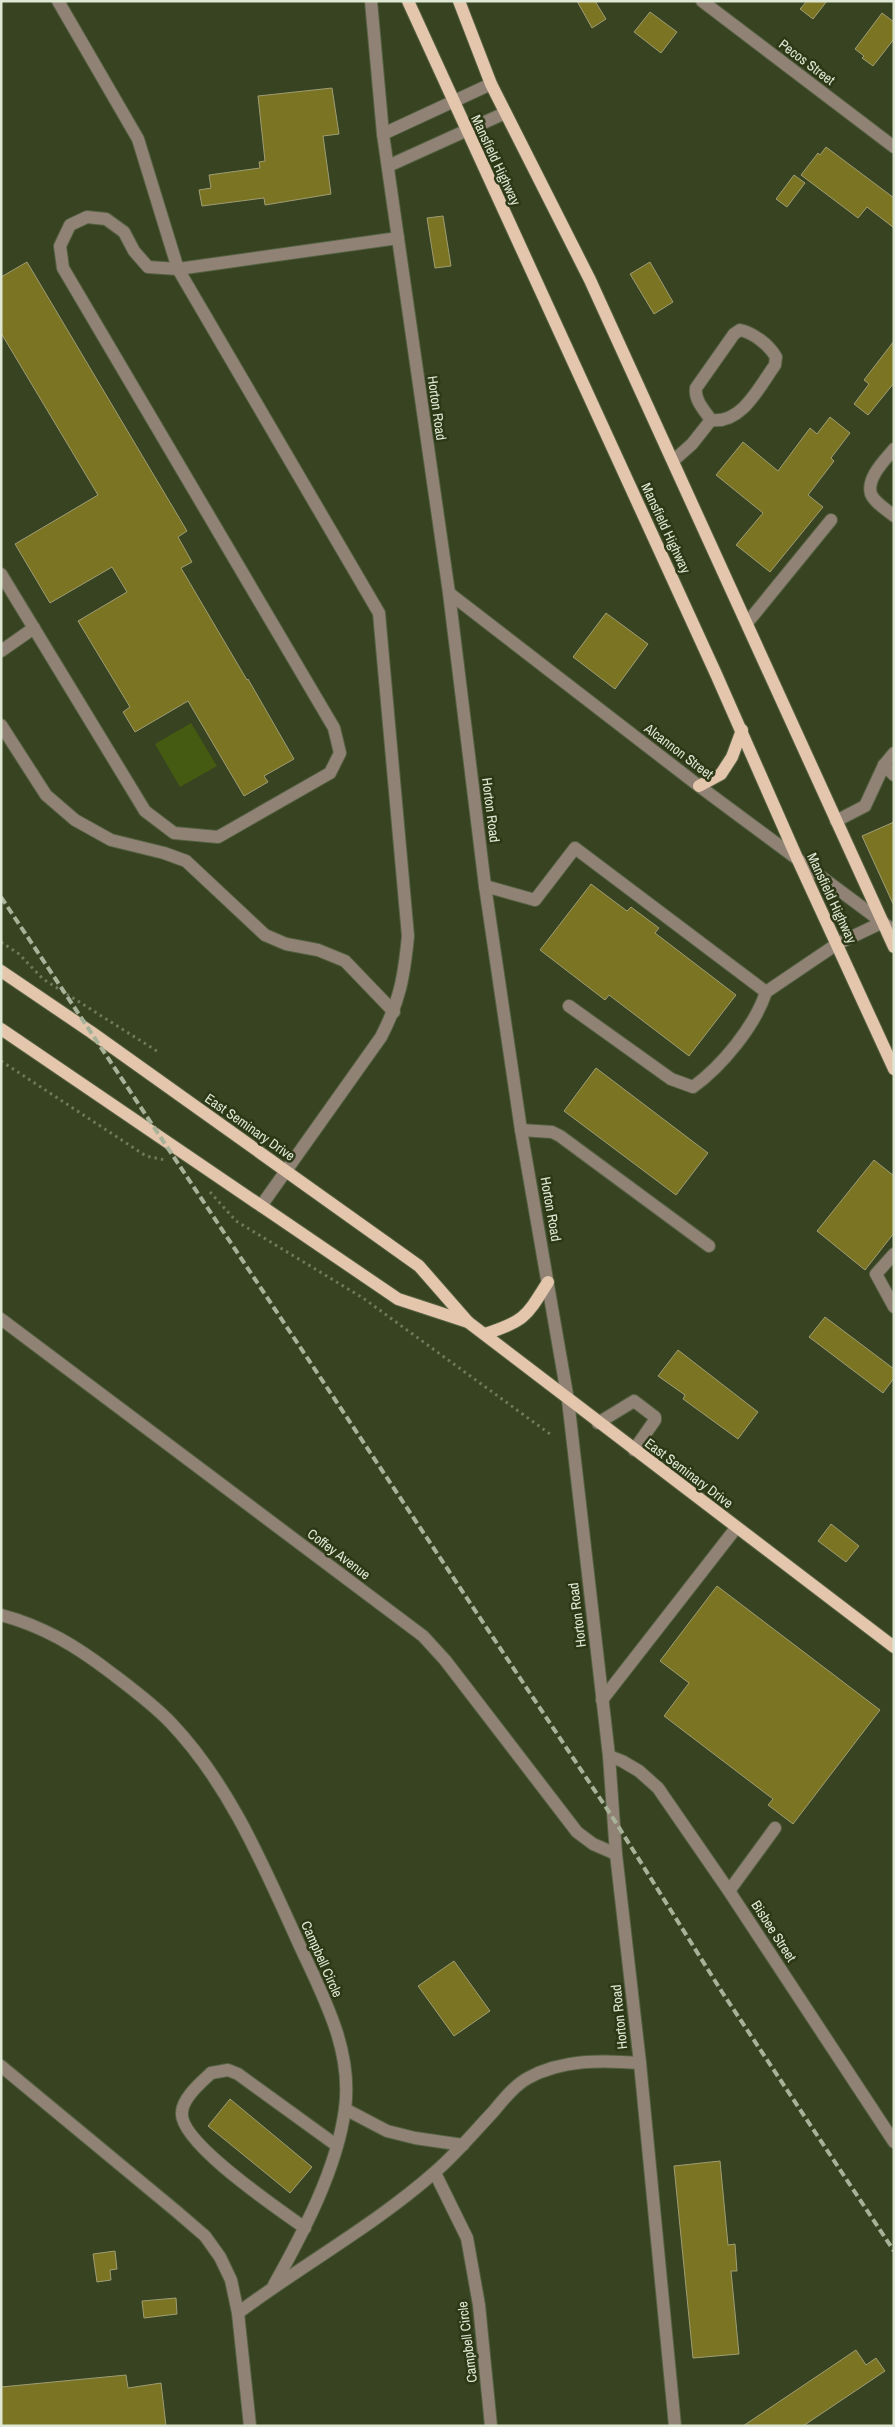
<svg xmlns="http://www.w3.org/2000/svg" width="895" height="2427" font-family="'Archivo Narrow',sans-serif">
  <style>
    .green { fill: #455b11 }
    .building { fill: #7a7423; stroke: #9f9d74 }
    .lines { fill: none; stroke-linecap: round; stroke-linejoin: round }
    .minor-casing { stroke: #556141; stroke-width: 14 }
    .major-casing { stroke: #556141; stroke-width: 14 }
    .path { stroke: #6f7a5d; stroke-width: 3; stroke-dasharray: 2.5 4; stroke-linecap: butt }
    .minor { stroke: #908376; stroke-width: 12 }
    .major { stroke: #e3c6ac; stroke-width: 12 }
    .rail { stroke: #a8b299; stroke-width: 4; stroke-dasharray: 8 4; stroke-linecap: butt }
    .labels { text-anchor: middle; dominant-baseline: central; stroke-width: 5; stroke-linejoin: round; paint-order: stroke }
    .street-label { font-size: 14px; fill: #dfe8d4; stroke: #2d3816 }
  </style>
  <rect width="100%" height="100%" fill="#374321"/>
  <!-- green -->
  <polygon class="green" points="191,723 217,766 180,787 155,744"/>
  <!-- building -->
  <g class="building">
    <polygon points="577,1 595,1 606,19 592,28"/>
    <polygon points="807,1 827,1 813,19 800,9"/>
    <polygon points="650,12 677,32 661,53 634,32"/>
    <polygon points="882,13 894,22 894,39 873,66 862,58 864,56 855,49"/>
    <polygon points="332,88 339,134 323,136 331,194 265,205 264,198 202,206 199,190 211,188 209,175 260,168 259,162 265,161 258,96"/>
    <polygon points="826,147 894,198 894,228 867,207 858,218 801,175 818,153 820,155"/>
    <polygon points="794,175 805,183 787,207 776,199"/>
    <polygon points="443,216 451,266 435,268 427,218"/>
    <polygon points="27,262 187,531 178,537 192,562 181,568 247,680 248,679 294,759 264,776 268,782 244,796 188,701 135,732 123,712 130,707 78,621 127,592 112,567 50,603 15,544 98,495 1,333 1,277"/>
    <polygon points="650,262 673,302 654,314 630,274"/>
    <polygon points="894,341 894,383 868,415 854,404 869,384 864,380"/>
    <polygon points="830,417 850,433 831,458 834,461 808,495 823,507 770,572 736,545 763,513 716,475 743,442 778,471 810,428 817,434"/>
    <polygon points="606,613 648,644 615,689 573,657"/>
    <polygon points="894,822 894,906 862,836"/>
    <polygon points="591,884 627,911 631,907 659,928 655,933 736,995 689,1056 609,995 605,1000 540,950"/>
    <polygon points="596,1068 708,1153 676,1195 564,1111"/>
    <polygon points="874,1160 894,1176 894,1233 865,1270 817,1231"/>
    <polygon points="825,1317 894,1369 894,1378 883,1393 809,1337"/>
    <polygon points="678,1350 758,1412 738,1439 683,1399 685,1395 658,1376"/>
    <polygon points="831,1524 859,1546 846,1562 818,1541"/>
    <polygon points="717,1586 880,1710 793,1824 768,1805 773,1799 664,1716 689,1683 660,1661"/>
    <polygon points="454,1961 490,2011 454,2036 418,1986"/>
    <polygon points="230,2099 312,2167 290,2193 208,2126"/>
    <polygon points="720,2161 728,2245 735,2244 737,2271 731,2271 739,2354 693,2358 674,2166"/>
    <polygon points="115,2251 117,2269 110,2270 111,2280 97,2282 93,2254"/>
    <polygon points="176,2298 177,2314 144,2318 142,2301"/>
    <polygon points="856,2350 866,2365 876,2358 885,2371 803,2426 743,2426"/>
    <polygon points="126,2375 128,2388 161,2383 166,2426 1,2426 1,2387"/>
  </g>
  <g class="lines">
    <!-- minor casing -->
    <g class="minor-casing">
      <g id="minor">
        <polyline points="371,1 383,134 449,593 485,886 521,1130 568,1400 609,1756 616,1854 640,2063 675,2426"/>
        <polyline points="702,1 894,147"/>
        <polyline points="383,134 491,84"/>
        <polyline points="388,166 505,113"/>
        <path d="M740 330C754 333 769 345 776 357L775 365C759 387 742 424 711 420 705 411 694 400 696 388L734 334Z"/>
        <path d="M894 449C885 460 866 478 871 494 874 502 887 510 894 516"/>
        <polyline points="674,460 692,444 711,420"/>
        <polyline points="1,574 145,811 174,833 218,837 330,773 340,753 334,728 63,268 60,246 70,225 87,217 106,219 124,232 134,251 148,267 178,269 138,139 58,1"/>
        <polyline points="449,593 699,786 894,931"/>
        <polyline points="747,623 831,520"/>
        <polyline points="1,651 34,628"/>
        <polyline points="1,725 46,795 75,820 111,840 164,853 186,861 265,935 286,944 318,950 345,961 394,1012"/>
        <polyline points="884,765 894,775"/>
        <polyline points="836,821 865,806 884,765 894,753"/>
        <polyline points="485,886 535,900 575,848 766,992 837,944 883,922"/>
        <path d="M569 1006 671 1079 693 1087C722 1066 755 1026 766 992"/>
        <polyline points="521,1130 552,1132 560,1136 709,1246"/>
        <path d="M261 1206 381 1037C400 1000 404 977 408 936L379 613 178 269 398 238"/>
        <polyline points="894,1254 876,1274 894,1307"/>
        <polyline points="1,1319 423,1636 445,1660 577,1832 593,1844 616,1854"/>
        <polyline points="598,1423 634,1401 655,1417 655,1420 634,1450"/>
        <path d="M1 1615C43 1626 76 1646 110 1672 131 1688 153 1704 171 1723 230 1785 264 1867 299 1944 323 1996 353 2050 345 2109 337 2169 303 2233 274 2285"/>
        <polyline points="602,1700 736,1528"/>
        <polyline points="609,1756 622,1761 639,1771 658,1788 729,1891 894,2142"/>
        <polyline points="729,1891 775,1828"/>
        <polyline points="1,2066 176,2211 205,2236 220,2257 231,2280 238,2313 250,2426"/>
        <polyline points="345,2109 387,2131 415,2138 463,2145"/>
        <polyline points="435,2173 467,2238 479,2305 491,2426"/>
        <path d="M305 2228C280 2210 178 2142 182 2112 183 2097 202 2082 211 2073L228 2070 238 2074 336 2145"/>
        <path d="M238 2313C302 2265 375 2225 435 2172 456 2154 474 2132 493 2112 503 2100 515 2085 528 2078 562 2059 603 2060 640 2063"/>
      </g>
    </g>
    <!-- major casing -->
    <g class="major-casing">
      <g id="major">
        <polyline points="408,1 716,674 797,858 894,1069"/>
        <polyline points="459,1 491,84 590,280 894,947"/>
        <polyline points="699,786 721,774 732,757 742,730"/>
        <polyline points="1,971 91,1032 419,1266 468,1322 894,1647"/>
        <polyline points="1,1029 398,1299 468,1322"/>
        <path d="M485 1334C525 1321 526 1317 548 1282"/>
      </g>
    </g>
    <!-- path -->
    <g class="path">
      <polyline points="1,942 19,954 43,979 160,1053"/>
      <polyline points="1,1061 146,1156 165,1160"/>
      <polyline points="210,1192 236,1221 363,1298 550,1434"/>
    </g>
    <!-- minor -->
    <use href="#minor" class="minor"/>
    <!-- major -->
    <use href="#major" class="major"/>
    <!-- rail -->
    <polyline class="rail" points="1,897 613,1818 722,1992 894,2251"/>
  </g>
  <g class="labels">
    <!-- street labels -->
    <g class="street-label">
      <text transform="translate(807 62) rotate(37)">Pecos Street</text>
      <text transform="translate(496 160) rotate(65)">Mansfield Highway</text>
      <text transform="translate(437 408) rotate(82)">Horton Road</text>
      <text transform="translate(666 528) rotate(65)">Mansfield Highway</text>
      <text transform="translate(679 751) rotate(37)">Alcannon Street</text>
      <text transform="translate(491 810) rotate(83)">Horton Road</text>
      <text transform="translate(832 898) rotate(65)">Mansfield Highway</text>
      <text transform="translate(250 1127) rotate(35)">East Seminary Drive</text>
      <text transform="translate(551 1209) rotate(80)">Horton Road</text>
      <text transform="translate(689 1473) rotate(37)">East Seminary Drive</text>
      <text transform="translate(339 1554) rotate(37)">Coffey Avenue</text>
      <text transform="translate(577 1615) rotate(-97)">Horton Road</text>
      <text transform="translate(774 1931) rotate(57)">Bisbee Street</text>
      <text transform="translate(322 1959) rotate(66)">Campbell Circle</text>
      <text transform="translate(619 2017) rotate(-96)">Horton Road</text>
      <text transform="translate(467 2342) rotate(-97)">Campbell Circle</text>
    </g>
  </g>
  <!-- border -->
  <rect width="895" height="2427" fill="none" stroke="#dfe8d4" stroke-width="5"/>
</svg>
